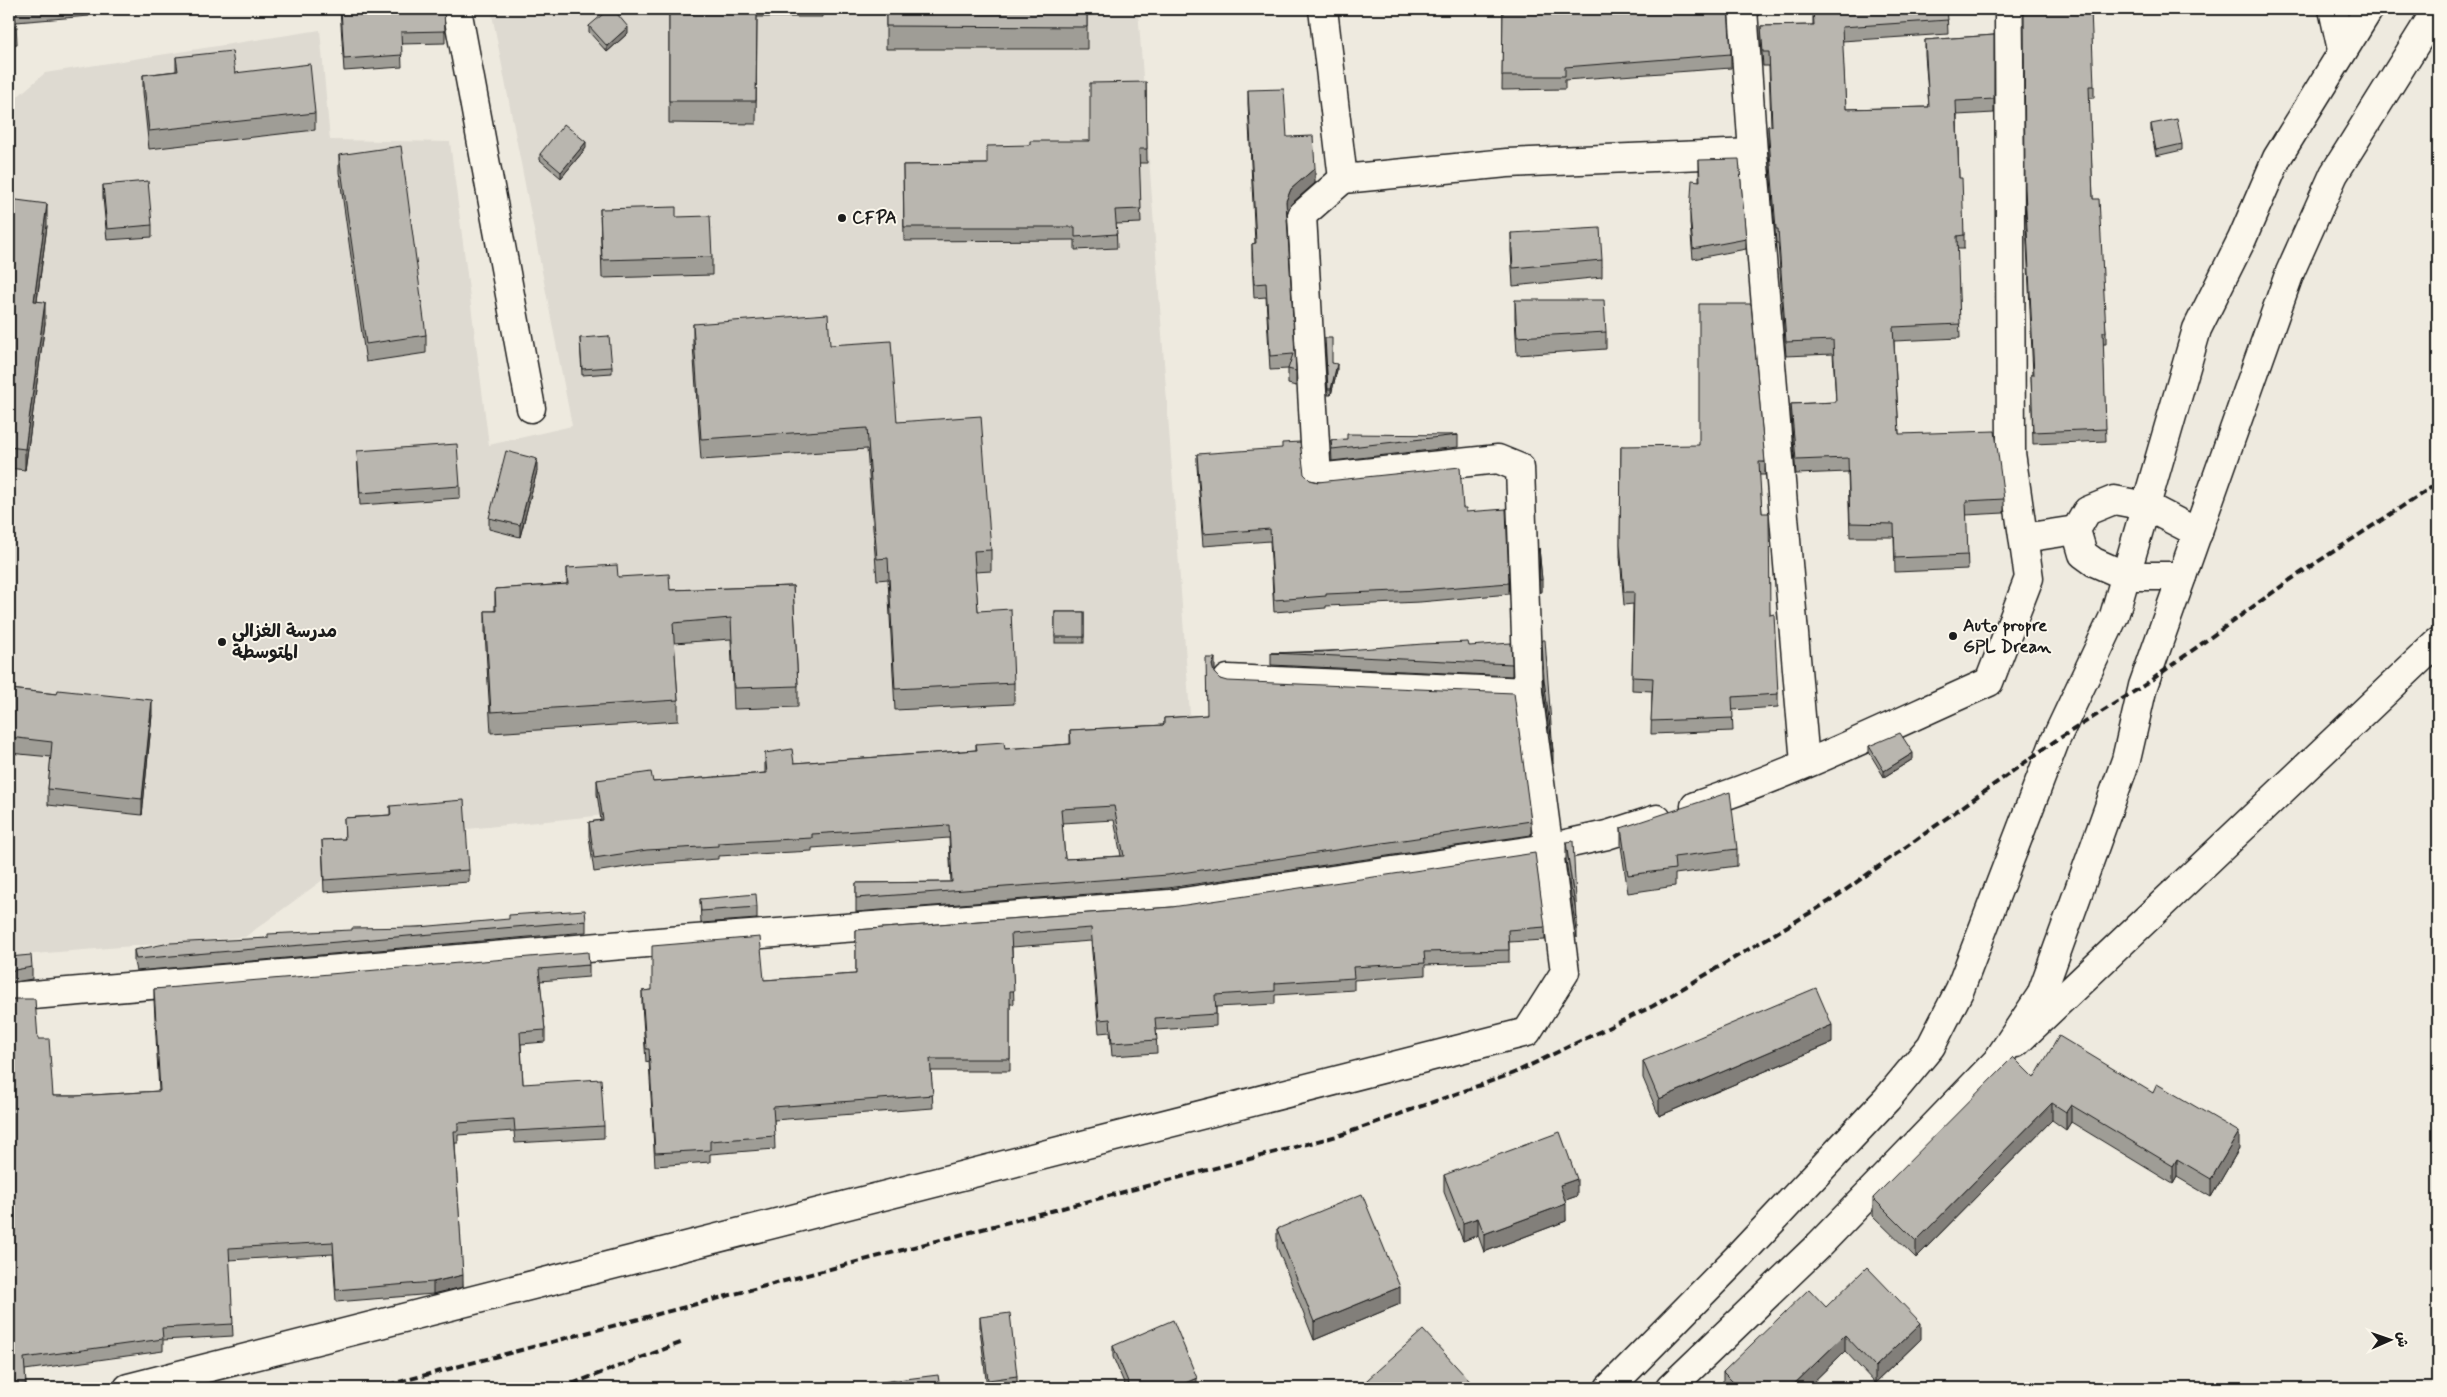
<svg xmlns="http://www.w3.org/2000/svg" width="2447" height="1397" font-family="Mynerve,'Playpen Sans Arabic',sans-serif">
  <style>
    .built { fill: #dedad1 }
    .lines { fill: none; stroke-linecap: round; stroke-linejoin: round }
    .minor-casing { stroke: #1c1c1c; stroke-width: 31 }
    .major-casing { stroke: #1c1c1c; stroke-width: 31 }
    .minor { stroke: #fbf7ec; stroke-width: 28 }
    .major { stroke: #fbf7ec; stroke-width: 28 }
    .rail { stroke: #1c1c1c; stroke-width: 4; stroke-dasharray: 8 4; stroke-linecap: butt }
    .wall { fill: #9f9d96; stroke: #1c1c1c; fill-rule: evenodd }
    .shaded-wall { fill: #827f7a; stroke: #1c1c1c }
    .building { fill: #b9b6af; stroke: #1c1c1c; fill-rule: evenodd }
    .poi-dot { fill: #1c1c1c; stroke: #fbf7ec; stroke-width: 2 }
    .labels { text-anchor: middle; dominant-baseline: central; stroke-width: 4; stroke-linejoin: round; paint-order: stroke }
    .poi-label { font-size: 18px; font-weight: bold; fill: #1c1c1c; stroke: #fbf7ec; text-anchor: start }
  </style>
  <rect width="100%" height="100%" fill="#eeeadf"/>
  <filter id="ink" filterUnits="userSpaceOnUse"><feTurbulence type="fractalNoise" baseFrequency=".02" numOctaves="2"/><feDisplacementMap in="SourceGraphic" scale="10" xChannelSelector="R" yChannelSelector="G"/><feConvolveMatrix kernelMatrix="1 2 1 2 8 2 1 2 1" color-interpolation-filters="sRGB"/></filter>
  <g filter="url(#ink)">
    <!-- built -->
    <polygon class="built" points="491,9 1138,9 1193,755 380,838 245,937 9,956 9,104 45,73 320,30 330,140 450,142 489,445 572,426"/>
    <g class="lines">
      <!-- minor casing -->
      <g class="minor-casing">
        <g id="minor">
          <polyline points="457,9 531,408"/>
          <polyline points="1323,9 1343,179 1507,163 1753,153"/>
          <polyline points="1743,9 1753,153 1805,763"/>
          <polyline points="2333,9 2342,50"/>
          <polyline points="2024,538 2076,530"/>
          <polyline points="2182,576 2126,576 2094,562 2083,554 2076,530 2087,511 2114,500 2146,506 2198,533"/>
          <polyline points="1228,679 1528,692"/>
          <path d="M1695 806C1796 773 1892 725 1989 682L2029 578 2011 453 2009 9"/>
          <polyline points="9,997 682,940 1170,904 1548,848 1607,835 1657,819"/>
          <polyline points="2016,1043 2438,642"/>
          <polyline points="128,1388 1527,1032 1565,972 1528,692 1520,468 1498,459 1317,478 1302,215 1343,179"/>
        </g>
      </g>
      <!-- major casing -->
      <g class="major-casing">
        <g id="major">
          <polyline points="1609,1388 1740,1255 1887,1099 1931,1046 1960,989 2055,741 2114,616 2197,329 2242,239 2277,158 2369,9"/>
          <polyline points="1670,1388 1819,1245 1997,1061 2041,995 2126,760 2143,686 2290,272 2334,174 2437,9"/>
        </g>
      </g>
      <!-- minor -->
      <use href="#minor" class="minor"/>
      <!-- major -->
      <use href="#major" class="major"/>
      <!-- rail -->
      <g class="rail">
        <polyline points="376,1388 1341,1135 1514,1073 1653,1006 1830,901 2055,741 2143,686 2290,580 2438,483"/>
        <polyline points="561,1388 683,1342"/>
      </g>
    </g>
    <!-- wall -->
    <g class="wall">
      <polygon points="9,9 89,9 89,16 16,22 17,44 9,45"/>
      <polygon points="340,9 444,9 445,31 445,43 401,44 402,67 344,71"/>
      <polygon points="694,9 1087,9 1087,49 886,49 886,9 822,9 822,17 757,17 756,124 669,123 669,14 694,14"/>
      <polygon points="1503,9 1731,54 1731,68 1565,80 1565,89 1502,90"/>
      <polygon points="1813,9 1947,9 1948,34 1842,41 1846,109 1929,107 1925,54 1925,40 1994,35 1994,113 1957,115 1959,178 1964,235 1964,249 1957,249 1960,338 1894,341 1899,434 2004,499 2004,513 1966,515 1968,569 1895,572 1894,537 1850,537 1848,472 1796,474 1791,417 1791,404 1836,402 1833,354 1786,356 1778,243 1776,243 1768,140 1768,126 1771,126 1769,66 1763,66 1761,40 1761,26 1813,25"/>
      <polygon points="2023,9 2094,86 2094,98 2089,98 2093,199 2106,332 2106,344 2103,344 2106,441 2033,444 2031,375 2033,375 2025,200"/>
      <polygon points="589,26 628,33 607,52 589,32"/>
      <polygon points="176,57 235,73 315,113 315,130 149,149 143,92 143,75 176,71"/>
      <polygon points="1146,82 1147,163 1139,163 1141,223 1116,224 1117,248 1075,250 1075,240 904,241 903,165 987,164 1030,145 1090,141"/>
      <polygon points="1248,90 1287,137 1315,183 1291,204 1287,214 1296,371 1296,386 1288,384 1288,369 1270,370 1266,297 1254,298 1252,258 1252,244 1255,243 1248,104"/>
      <polygon points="2151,124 2182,144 2182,150 2156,156 2151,130"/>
      <polygon points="586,148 561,178 540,160 540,154"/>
      <polygon points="339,155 426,335 426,353 366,362 339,172"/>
      <polygon points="1699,160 1746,239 1746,249 1693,259 1690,223 1690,213 1699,181"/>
      <polygon points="103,185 152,225 152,237 107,240 103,197"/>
      <polygon points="9,199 47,226 37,301 45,323 25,470 9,468"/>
      <polygon points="600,209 676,217 712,257 712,275 602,278"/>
      <polygon points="1511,233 1602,260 1602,277 1513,286 1511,251"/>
      <polygon points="1515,300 1606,332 1606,349 1517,355 1515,318"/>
      <polygon points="693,324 830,345 897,422 991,550 991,571 975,572 978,611 1014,683 1014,704 895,710 888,579 877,580 867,449 701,460 693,345"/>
      <polygon points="580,338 612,367 612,373 582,375"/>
      <polygon points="1325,344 1332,363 1337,370 1331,395 1328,395"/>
      <polygon points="1458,435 1458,447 1332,461 1331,440"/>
      <polygon points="1621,446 1765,462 1765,475 1759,475 1770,615 1778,694 1778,707 1732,710 1733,731 1651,734 1652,691 1632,690 1633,604 1624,605 1620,557"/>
      <polygon points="357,451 460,486 460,498 360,505"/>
      <polygon points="1197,454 1304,474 1310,480 1463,508 1466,512 1509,583 1509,594 1420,602 1326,606 1326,608 1274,612 1270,541 1203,546 1197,466"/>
      <polygon points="537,471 520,537 489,529 489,518"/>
      <polygon points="1539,548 1542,580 1542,592 1540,592"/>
      <polygon points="567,568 618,577 670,590 793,586 798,686 798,707 734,709 731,639 674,643 678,700 678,721 491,733 485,632 485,611 495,611 495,589 567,584"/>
      <rect x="1055" y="612" width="29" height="31"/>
      <polygon points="1542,640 1553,752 1553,764 1544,691"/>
      <polygon points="1469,646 1512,664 1512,676 1271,665 1271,653"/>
      <path d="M1214 673 1220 679 1531 821V835L1168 888 856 912V883L951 882 949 838 812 848V851L718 856V859L647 864 594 872 589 836V822L601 820 597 794V780L653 782 765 773V753L794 763 976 750V744L1005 749 1070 744V730L1164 725V718L1207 715ZM1114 820 1121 856 1065 859 1062 823Z"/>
      <polygon points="9,689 57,694 152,715 142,815 48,805 48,789 51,757 9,753"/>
      <polygon points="1869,746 1913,759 1884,777 1869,752"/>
      <polygon points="390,806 469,870 469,882 324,892 322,840 345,839 344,818 390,815"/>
      <polygon points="1621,828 1737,849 1737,866 1675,874 1675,886 1628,893 1621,846"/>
      <polygon points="1566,842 1577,920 1577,938 1566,860"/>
      <polygon points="700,899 757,907 757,919 701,923"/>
      <polygon points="1172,907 1545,927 1545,940 1509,942 1509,962 1425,965 1425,975 1354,980 1354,990 1275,995 1275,1004 1216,1007 1216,1026 1156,1030 1157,1053 1112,1056 1110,1032 1099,1033 1091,941 1012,947 1014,1004 1010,1004 1010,1071 931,1071 933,1108 774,1120 775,1149 710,1154 710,1162 655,1166 649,1061 646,1062 642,1004 642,991 764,980 856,974 856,930"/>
      <polygon points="586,921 586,932 136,971 134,962 134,950 268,938 419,927"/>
      <polygon points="9,957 32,967 32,979 9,983"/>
      <polygon points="589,965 589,977 540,981 545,1030 545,1042 521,1044 523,1084 604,1126 604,1138 515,1143 514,1131 458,1135 458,1143 455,1143 463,1287 433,1294 336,1302 333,1254 229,1260 233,1336 163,1340 163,1351 25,1370 26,1388 9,1388 9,999 38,1039 53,1096 76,1096 159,1091 154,1000 154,989"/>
      <polygon points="1832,1043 1659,1116 1643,1078 1643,1061"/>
      <polygon points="2034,1078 2153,1093 2239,1149 2211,1197 2177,1177 2173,1184 2071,1122 2066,1130 2052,1120 1916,1258 1873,1216 1873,1198"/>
      <polygon points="1444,1175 1577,1196 1565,1200 1566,1221 1484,1252 1478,1235 1463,1241 1444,1192"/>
      <polygon points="1277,1229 1400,1304 1314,1340 1277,1247"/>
      <polygon points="1826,1307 1921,1339 1875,1383 1845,1351 1807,1388 1723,1388 1723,1372"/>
      <polygon points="980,1317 1017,1376 1017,1388 987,1388 980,1329"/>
      <polygon points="1113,1346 1197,1388 1125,1385 1113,1357"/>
    </g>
    <!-- shaded-wall -->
    <g class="shaded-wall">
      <polygon points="628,27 628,33 607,52 607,46"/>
      <polygon points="10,129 10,150 9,164 9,142"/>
      <polygon points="586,142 586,148 561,178 561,172"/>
      <polygon points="1315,168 1315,183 1291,204 1286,215 1286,201 1291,189"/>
      <polygon points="47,204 47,226 34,322 34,301"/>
      <polygon points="45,302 45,323 25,470 25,449"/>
      <polygon points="1337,364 1337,370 1331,395 1331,389"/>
      <polygon points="537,459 537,471 520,537 520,525"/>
      <polygon points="1215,658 1215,671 1212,679 1212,665"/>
      <polygon points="152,700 152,715 142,815 142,799"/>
      <polygon points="1913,753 1913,759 1884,777 1884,771"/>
      <polygon points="1832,1025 1832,1043 1659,1116 1659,1099"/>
      <polygon points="2052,1103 2052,1120 1916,1258 1916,1241"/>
      <polygon points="2071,1105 2071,1122 2066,1130 2066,1112"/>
      <polygon points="2239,1132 2239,1149 2211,1197 2211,1179"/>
      <polygon points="2177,1159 2177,1177 2173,1184 2173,1166"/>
      <polygon points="1577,1179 1577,1196 1560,1202 1560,1185"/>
      <polygon points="1566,1204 1566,1221 1484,1252 1484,1234"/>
      <polygon points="1478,1218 1478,1235 1463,1241 1463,1223"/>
      <polygon points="463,1275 463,1287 433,1294 433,1282"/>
      <polygon points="1400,1287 1400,1304 1314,1340 1314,1322"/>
      <polygon points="1921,1323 1921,1339 1875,1383 1875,1367"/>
      <polygon points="1845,1335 1845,1351 1807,1388 1790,1388"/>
      <polygon points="1197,1378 1197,1388 1173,1388"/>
    </g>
    <!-- building -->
    <g class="building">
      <polygon points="9,9 14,9 17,28 9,29"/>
      <polygon points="341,9 444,9 445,31 401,32 402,55 344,59"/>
      <polygon points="609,9 613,9 628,27 607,46 589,26"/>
      <polygon points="694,9 757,9 756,101 669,101 669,14 694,14"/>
      <polygon points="886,9 1087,9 1087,27 886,26"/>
      <polygon points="1503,9 1728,9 1731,54 1565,67 1565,76 1502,76"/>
      <polygon points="1813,9 1947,9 1948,20 1842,27 1846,109 1929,107 1925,40 1994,35 1994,99 1956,101 1959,178 1962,178 1964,235 1957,236 1960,324 1893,327 1899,434 1995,431 2004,499 1966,501 1968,555 1895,558 1894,524 1850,523 1848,458 1796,460 1791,404 1836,402 1833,340 1786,342 1778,229 1776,229 1768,126 1772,126 1769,52 1763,52 1761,26 1814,25"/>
      <polygon points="2024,9 2091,9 2094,86 2089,86 2093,199 2099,199 2106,332 2103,332 2106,429 2033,432 2031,375 2034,375 2025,188"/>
      <polygon points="232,51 235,73 310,64 315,113 149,131 143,75 178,71 176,57"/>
      <polygon points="1146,82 1147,149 1139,149 1141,209 1115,210 1117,234 1075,237 1075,227 904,227 903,165 987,164 987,146 1030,145 1030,141 1090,141 1090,83"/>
      <polygon points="1284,89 1287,137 1313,136 1315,168 1291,189 1286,201 1296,371 1288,369 1293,354 1270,356 1266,283 1254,284 1252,244 1256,243 1248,90"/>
      <polygon points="2177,119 2182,144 2156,150 2151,124"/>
      <polygon points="564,124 586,142 561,172 540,154"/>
      <polygon points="9,128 10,129 9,142"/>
      <polygon points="401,146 426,335 366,344 339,155"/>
      <polygon points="1739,159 1746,239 1693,249 1690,213 1692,180 1700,181 1699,160"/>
      <polygon points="148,181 152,225 107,229 103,185"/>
      <polygon points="9,199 47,204 34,301 45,302 25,449 9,447"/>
      <polygon points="676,207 676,217 710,216 712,257 602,260 600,209"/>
      <polygon points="1600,228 1602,260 1513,268 1511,233"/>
      <polygon points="1515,300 1604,300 1606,332 1517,337"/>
      <polygon points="1699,304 1751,304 1765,462 1759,462 1762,513 1769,513 1770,615 1774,614 1778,694 1732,697 1733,718 1651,721 1653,678 1632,677 1634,592 1624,592 1620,544 1621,446 1699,445"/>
      <polygon points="828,314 830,345 891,341 897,422 981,416 991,550 974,551 978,611 1011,609 1014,683 895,689 888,558 877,559 867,428 701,439 693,324"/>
      <polygon points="609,336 612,367 582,369 580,338"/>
      <polygon points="1325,338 1332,338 1332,363 1337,364 1331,389 1328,389"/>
      <polygon points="1347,434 1458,435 1332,449 1331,440 1347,439"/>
      <polygon points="1300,442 1304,474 1310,480 1318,482 1460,467 1463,508 1466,508 1466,512 1506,509 1509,583 1420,590 1326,594 1326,596 1274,600 1270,529 1203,534 1197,454 1282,448 1282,443"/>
      <polygon points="457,444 460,486 360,493 357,451"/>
      <polygon points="506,451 537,459 520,525 489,518"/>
      <polygon points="1539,548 1542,580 1540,580"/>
      <polygon points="617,565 618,577 669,574 670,590 793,586 798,686 734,688 731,618 673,623 678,700 491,712 485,611 496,611 495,589 568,584 567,568"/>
      <rect x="1055" y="612" width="29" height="25"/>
      <polygon points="1542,640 1545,640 1553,752 1544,679"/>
      <polygon points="1468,642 1469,646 1511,643 1512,664 1271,653 1322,652 1423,644"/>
      <path d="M1206 658H1215L1212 665 1214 673 1220 679 1227 681 1514 693 1531 821 1168 875 856 898V883L952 882 949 825 812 834V838L718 843V846L647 850 594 858 589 822 603 820 597 780 651 772 653 782 767 773 765 753 792 749 794 763 977 750 976 744 1004 742 1005 749 1071 744 1070 730 1164 725V718L1207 715ZM1114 806 1124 856 1065 859 1061 809Z"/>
      <polygon points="9,689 57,694 58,690 152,700 142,799 48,789 52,742 9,737"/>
      <polygon points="1900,733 1913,753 1884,771 1869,746"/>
      <polygon points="1730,792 1737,849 1674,857 1675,869 1628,875 1621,828"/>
      <polygon points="464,800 469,870 324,880 322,840 345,839 344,818 391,815 390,806"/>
      <polygon points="1573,841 1577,920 1566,842"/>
      <polygon points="1535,853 1545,927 1508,930 1509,950 1424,952 1425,963 1353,967 1354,978 1275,983 1275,991 1215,995 1216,1014 1155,1018 1157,1040 1112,1043 1110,1019 1099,1020 1091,928 1011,934 1014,991 1010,991 1010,1059 930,1059 933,1095 773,1107 775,1136 710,1141 710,1150 655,1153 649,1049 646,1049 642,991 652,990 652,946 760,937 764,980 856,974 856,930 1172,907"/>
      <polygon points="756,894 757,907 701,911 700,899"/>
      <polygon points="585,910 586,921 136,959 134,950 170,943 268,938 268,934 352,930 352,928 419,927 509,919 509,915"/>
      <polygon points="588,952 589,965 539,969 545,1030 520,1032 523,1084 601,1079 604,1126 515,1131 514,1119 458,1123 458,1131 454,1131 463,1275 433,1282 336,1290 333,1242 229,1248 233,1324 162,1328 163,1339 24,1358 26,1384 9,1385 9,999 35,999 38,1039 49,1039 53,1096 76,1096 160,1091 154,989"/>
      <polygon points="31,955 32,967 9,971 9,957"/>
      <polygon points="1816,988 1832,1025 1659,1099 1643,1061"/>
      <polygon points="2059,1036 2153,1093 2157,1084 2239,1132 2211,1179 2177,1159 2173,1166 2071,1105 2066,1112 2052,1103 1916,1241 1873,1198 2013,1057 2034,1078"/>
      <polygon points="1560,1132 1577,1179 1560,1185 1566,1204 1484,1234 1478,1218 1463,1223 1444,1175"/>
      <polygon points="1362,1194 1400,1287 1314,1322 1277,1229"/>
      <polygon points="1867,1267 1921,1323 1875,1367 1845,1335 1790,1388 1739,1388 1723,1372 1809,1289 1826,1307"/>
      <polygon points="1010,1313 1017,1376 988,1380 980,1317"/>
      <polygon points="1173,1320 1197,1378 1173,1388 1113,1388 1129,1384 1113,1346"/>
      <polygon points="1423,1330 1476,1388 1358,1388"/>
      <polygon points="938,1375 940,1388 832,1388"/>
    </g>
  </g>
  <!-- markers -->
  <g class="poi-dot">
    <circle cx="842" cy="218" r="5"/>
    <circle cx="1953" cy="636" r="5"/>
    <circle cx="222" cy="642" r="5"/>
  </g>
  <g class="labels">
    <!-- poi labels -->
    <g class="poi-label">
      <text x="852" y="218">CFPA</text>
      <text x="1963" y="626">Auto propre<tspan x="1963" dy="21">GPL Drean</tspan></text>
      <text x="232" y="632">مدرسة الغزالي<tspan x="232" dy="21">المتوسطة</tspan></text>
    </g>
  </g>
  <!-- margin -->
  <rect width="2447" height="1397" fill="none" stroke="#fbf7ec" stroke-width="30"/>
  <rect x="15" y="15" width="2417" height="1367" fill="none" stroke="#1c1c1c" stroke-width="2" filter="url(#ink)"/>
  <!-- north arrow -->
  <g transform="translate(2390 1340) rotate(88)" stroke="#fbf7ec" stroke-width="4" paint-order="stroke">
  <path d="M0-4L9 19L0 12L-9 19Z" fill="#1c1c1c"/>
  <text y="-8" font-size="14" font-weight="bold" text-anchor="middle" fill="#1c1c1c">ش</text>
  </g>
</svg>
